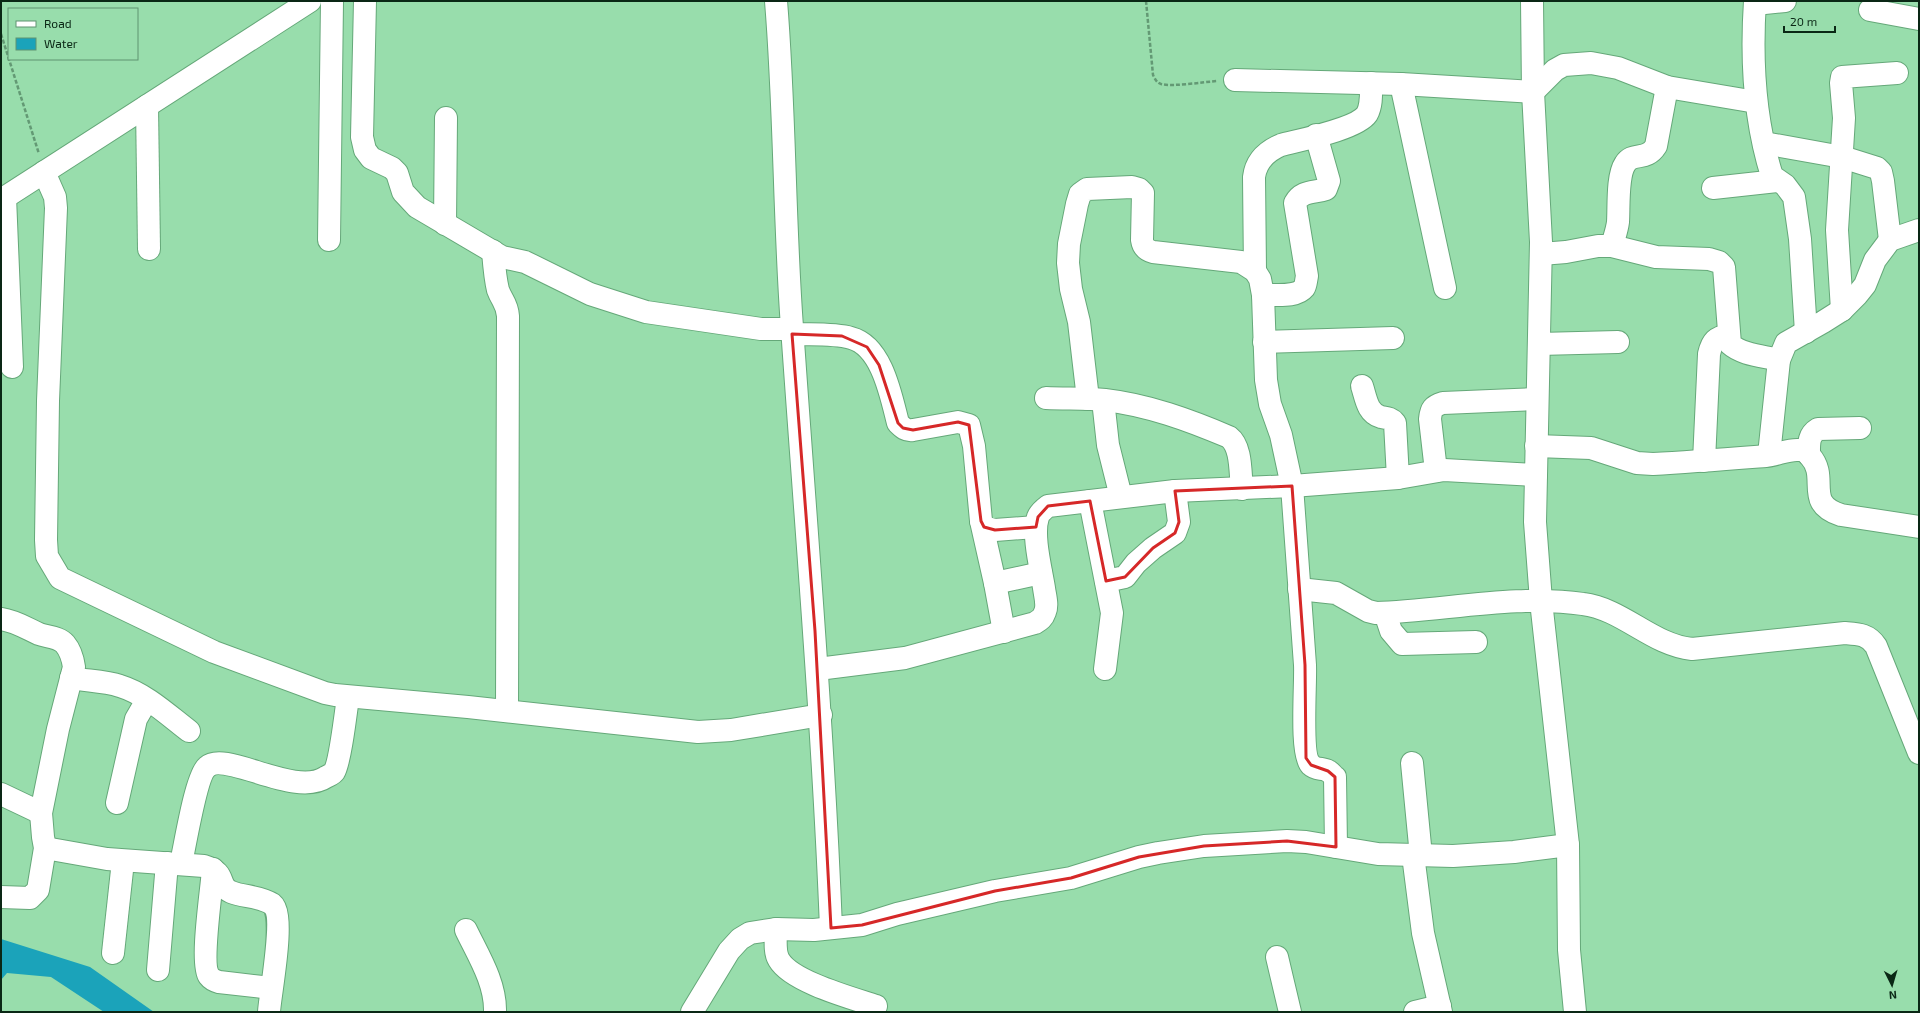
<svg xmlns="http://www.w3.org/2000/svg" width="1920" height="1013" font-family="'Exo 2',sans-serif">
  <style>
    .water { fill: #1ba3ba }
    .lines { fill: none; stroke-linecap: round; stroke-linejoin: round }
    .minor-casing { stroke: #65a879; stroke-width: 24 }
    .path { stroke: #639974; stroke-width: 2.5; stroke-dasharray: 4 2; stroke-linecap: butt }
    .minor { stroke: #fff; stroke-width: 22 }
    .marked { fill: none; stroke: #d62828; stroke-width: 3; stroke-linejoin: round }
  </style>
  <rect width="100%" height="100%" fill="#98ddac"/>
  <!-- water -->
  <polygon class="water" points="1,939 90,967 154,1012 104,1012 51,977 7,973 1,980"/>
  <g class="lines">
    <!-- minor casing -->
    <g class="minor-casing">
      <g id="minor">
        <polyline points="365,1 362,137 365,150 371,158 392,168 397,173 403,192 417,207 502,257 525,262 590,294 646,312 761,329 792,329"/>
        <path d="M776 1C785 110 784 219 792 327 806 528 823 728 831 928"/>
        <polyline points="1532,1 1533,92 1541,242 1535,522 1541,601 1568,845 1569,950 1575,1012"/>
        <path d="M1755 1C1751 60 1754 119 1772 176L1785 185 1794 197 1800 239 1806 332"/>
        <polyline points="1755,4 1785,1"/>
        <polyline points="1870,10 1919,19"/>
        <polyline points="1235,80 1401,84 1533,92 1555,70 1564,65 1591,63 1618,68 1667,87 1756,102"/>
        <polyline points="1401,84 1445,288"/>
        <polyline points="147,106 149,249"/>
        <polyline points="1764,143 1842,157 1877,168 1881,172 1883,181 1890,240"/>
        <polyline points="44,172 55,197 56,208 48,401 46,540 47,556 60,578 214,652 325,693 335,695 468,707 698,732 731,730 821,715"/>
        <polyline points="1713,188 1777,181"/>
        <polyline points="5,197 12,367"/>
        <polyline points="1,200 310,1"/>
        <polyline points="445,224 446,118"/>
        <polyline points="329,240 332,1"/>
        <path d="M1612 246C1614 238 1617 230 1618 222 1619 207 1617 176 1625 164 1633 151 1646 162 1656 146L1667 87"/>
        <path d="M493 251C494 264 495 278 498 290 502 301 507 303 508 316L507 711"/>
        <path d="M1541 254 1566 252 1598 246H1612L1656 257 1709 259 1719 262 1724 267 1730 344C1742 355 1764 356 1779 360"/>
        <path d="M1255 271 1254 177C1256 161 1267 151 1281 145 1300 140 1357 129 1367 114 1372 105 1371 93 1371 83"/>
        <path d="M1263 295C1274 294 1296 298 1304 288 1306 285 1306 280 1307 276L1295 203C1302 190 1314 193 1326 189L1329 181 1316 135"/>
        <polyline points="1842,310 1837,230 1844,118 1841,83 1842,77 1897,73"/>
        <path d="M792 334C811 335 833 333 851 338 882 346 891 396 898 423 903 428 906 431 913 430L958 422 969 425 974 446 981 521 984 527 995 530 1036 527"/>
        <polyline points="1264,342 1393,338"/>
        <polyline points="1539,344 1618,342"/>
        <path d="M1362 386C1366 398 1367 413 1381 417 1387 418 1391 418 1395 423L1398 478"/>
        <path d="M1046 398C1066 399 1086 398 1105 400 1148 405 1189 420 1229 437 1242 447 1240 473 1242 489"/>
        <path d="M1088 399 1079 322 1071 289 1068 263 1069 244 1077 204 1080 194 1087 189 1132 187 1139 189 1143 193 1142 240C1143 247 1146 250 1153 252L1241 262 1255 271 1260 279 1263 295 1266 380 1270 404 1281 435 1292 486 1305 665C1306 683 1300 755 1311 765 1316 770 1323 768 1328 771 1331 772 1333 776 1335 777L1336 847"/>
        <polyline points="1103,400 1108,445 1121,497"/>
        <path d="M1536 446 1591 448 1637 463 1653 464C1691 462 1728 459 1766 456 1777 455 1788 449 1799 450 1803 450 1808 453 1810 456 1830 478 1803 503 1841 515L1919 527"/>
        <polyline points="1769,455 1779,360 1786,343 1823,322 1842,310 1857,295 1865,285 1875,260 1890,240 1919,230"/>
        <path d="M1809 455C1809 444 1808 435 1818 429L1860 428"/>
        <path d="M1704 461 1709 354C1712 341 1716 337 1729 335"/>
        <path d="M1436 471 1430 419C1431 409 1433 406 1443 403L1537 399"/>
        <polyline points="1090,501 1112,613 1105,669"/>
        <polyline points="981,521 995,583 1004,632"/>
        <polyline points="1106,581 1125,577 1136,563 1153,548 1175,533 1179,522 1175,491"/>
        <polyline points="995,583 1041,573"/>
        <path d="M1299 589 1336 593 1368 611 1376 613C1442 611 1517 594 1583 604 1623 609 1652 645 1692 649L1845 633C1858 634 1868 634 1876 646L1919 753"/>
        <polyline points="1385,613 1391,631 1402,644 1476,642"/>
        <path d="M1 619C15 621 26 628 39 634 47 637 59 637 65 644 70 650 73 660 74 667L58 729 41 813 43 837 45 848 38 890 30 898 1 897"/>
        <path d="M818 669 905 658 1035 623C1040 620 1043 618 1045 612 1048 605 1045 596 1044 588 1041 569 1032 535 1038 517 1040 512 1044 509 1048 506L1175 491 1292 486 1398 478 1444 470 1536 475"/>
        <path d="M71 678C87 681 105 681 120 686 146 694 168 715 189 731"/>
        <polyline points="1412,763 1421,856"/>
        <polyline points="1,794 41,813"/>
        <polyline points="117,803 136,719 147,700"/>
        <path d="M45 848 107 859 204 866C228 873 216 885 231 892 243 897 260 896 272 904 286 915 270 994 269 1012"/>
        <polyline points="1413,855 1423,933 1441,1012"/>
        <path d="M181 863C185 846 196 776 207 767 225 750 295 798 326 777 328 776 333 774 334 772 340 763 346 711 348 697"/>
        <path d="M213 869C212 888 200 963 209 976 212 980 215 981 219 982L271 988"/>
        <path d="M776 929C776 939 774 952 779 960 792 982 852 998 876 1006"/>
        <path d="M466 930C478 955 496 983 495 1012"/>
        <polyline points="113,953 123,861"/>
        <polyline points="1277,957 1290,1012"/>
        <polyline points="158,970 167,863"/>
        <polyline points="692,1012 729,951 740,939 750,933 776,929 814,930 862,925 897,914 995,891 1071,878 1139,857 1158,853 1204,846 1287,841 1306,842 1378,854 1453,856 1514,852 1568,845"/>
        <polyline points="1415,1012 1440,1006"/>
      </g>
    </g>
    <!-- path -->
    <g class="path">
      <path d="M1146 1 1153 75C1155 79 1157 83 1161 84 1172 87 1204 82 1217 81"/>
      <polyline points="1,34 39,154"/>
    </g>
    <!-- minor -->
    <use href="#minor" class="minor"/>
  </g>
  <!-- marked area -->
  <path class="marked" d="M792 334 842 336 867 347 879 365 898 423 903 428 913 430 958 422 969 425 981 521 984 527 995 530 1036 527 1038 517 1048 506 1090 501 1106 581 1125 577 1153 548 1175 533 1179 522 1175 491 1292 486 1305 665 1306 758 1311 765 1328 771 1335 777 1336 847 1287 841 1204 846 1139 857 1071 878 995 891 862 925 831 928 815 631Z"/>
  <!-- border -->
  <rect width="1920" height="1013" fill="none" stroke="#0a2715" stroke-width="4"/>
  <!-- legend -->
  <rect x="8" y="8" width="130" height="52" fill="#98ddac" stroke="#5f9470"/>
  <rect x="16" y="21" width="20" height="6" fill="#ffffff" stroke="#5f9470"/>
  <text x="44" y="28" font-size="12" fill="#0a2715">Road</text>
  <rect x="16" y="38" width="20" height="12" fill="#1ba3ba" stroke="#5f9470"/>
  <text x="44" y="48" font-size="12" fill="#0a2715">Water</text>
  <!-- north arrow -->
  <g transform="translate(1892 985) rotate(175)" stroke="#98ddac" stroke-width="3" paint-order="stroke">
  <path d="M0-3L7 15L0 10L-7 15Z" fill="#0a2715"/>
  <text y="-6" font-size="11" font-weight="bold" text-anchor="middle" fill="#0a2715">N</text>
  </g>
  <!-- scale -->
  <path d="M1784 26v6h51v-6" fill="none" stroke="#0a2715" stroke-width="2"/>
  <text x="1790" y="26" font-size="12" fill="#0a2715" stroke="#98ddac" stroke-width="3" paint-order="stroke">20 m</text>
</svg>
